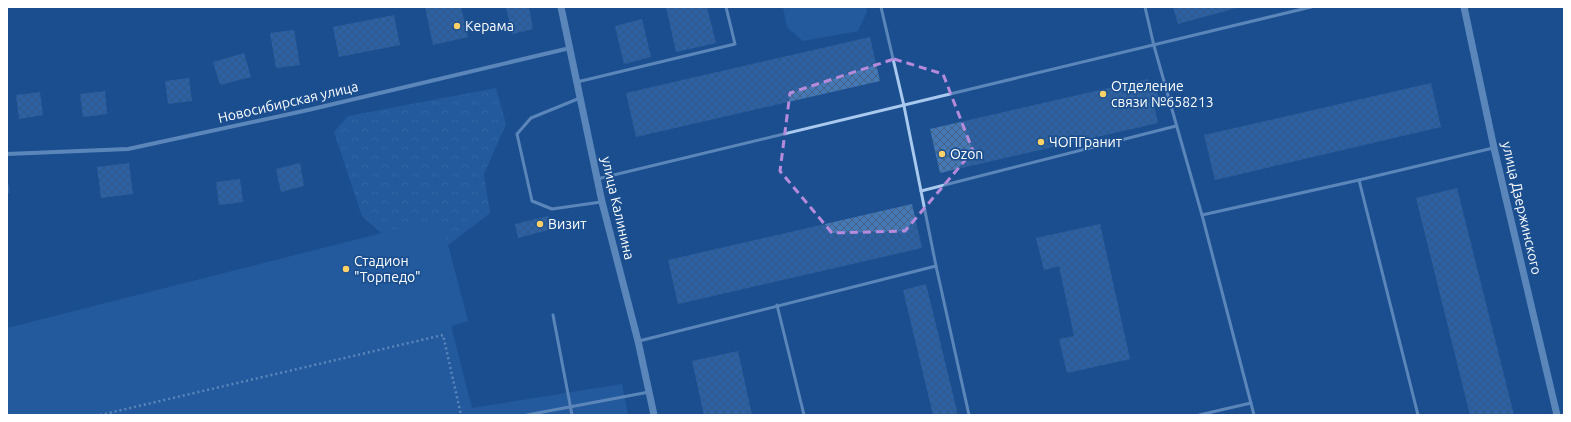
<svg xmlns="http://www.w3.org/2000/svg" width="1571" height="422" font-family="Ubuntu,sans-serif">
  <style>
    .forest { fill: url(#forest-crowns) }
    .garden { fill: #2e69ad }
    .building { fill: url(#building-cross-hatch) }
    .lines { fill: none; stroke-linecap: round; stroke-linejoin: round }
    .path { stroke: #a9c9ee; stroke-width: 2.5; stroke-dasharray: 2 3; stroke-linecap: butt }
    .service { stroke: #a9c9ee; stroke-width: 3 }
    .minor { stroke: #a9c9ee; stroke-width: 4 }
    .tertiary { stroke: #a9c9ee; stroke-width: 7 }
    .marked { fill: none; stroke: #b68bdc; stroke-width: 3; stroke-dasharray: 8 5; stroke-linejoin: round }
    .poi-dot { fill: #ffd166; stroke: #1b4f8f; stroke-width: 1.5 }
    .labels { text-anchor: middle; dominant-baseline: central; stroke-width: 3.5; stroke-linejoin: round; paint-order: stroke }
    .poi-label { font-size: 14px; fill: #fff; stroke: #1b4f8f; text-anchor: start }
    .street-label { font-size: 14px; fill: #fff; stroke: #1b4f8f }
  </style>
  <defs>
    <pattern id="forest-crowns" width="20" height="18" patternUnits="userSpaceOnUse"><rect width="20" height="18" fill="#2e69ad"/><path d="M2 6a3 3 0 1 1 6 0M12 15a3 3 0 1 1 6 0" fill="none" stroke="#4d80b9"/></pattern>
    <pattern id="building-cross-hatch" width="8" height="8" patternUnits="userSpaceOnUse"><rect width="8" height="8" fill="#4478b7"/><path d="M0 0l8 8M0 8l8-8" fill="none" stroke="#486282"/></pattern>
  </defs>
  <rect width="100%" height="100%" fill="#1b4f8f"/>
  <!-- forest -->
  <polygon class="forest" points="496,88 506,124 484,174 490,213 438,253 403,252 362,216 334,132 348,116"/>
  <!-- garden -->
  <g class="garden">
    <polygon points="783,7 866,7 867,12 858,31 803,41 787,27"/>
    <polygon points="441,218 468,321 451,326 472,408 622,384 628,415 7,415 7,328"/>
  </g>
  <!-- building -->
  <g class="building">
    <polygon points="425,7 461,7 468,37 433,45"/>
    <polygon points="506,7 529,7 533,29 512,34"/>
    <polygon points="666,7 707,7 716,43 676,52"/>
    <polygon points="1173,7 1240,7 1178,24"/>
    <polygon points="394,15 400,45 339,57 333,27"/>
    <polygon points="642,19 651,57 624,64 615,26"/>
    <polygon points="294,30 300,65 276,68 270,33"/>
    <polygon points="870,37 880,81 636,137 626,93"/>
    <polygon points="244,53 251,77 220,85 213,62"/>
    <polygon points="189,78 192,101 168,104 165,81"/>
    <polygon points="1148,79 1151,92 1157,91 1160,104 1154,105 1158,123 940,173 930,129"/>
    <polygon points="1431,83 1441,127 1215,180 1204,135"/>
    <polygon points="105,91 107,114 83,117 80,94"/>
    <polygon points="40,92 43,115 19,119 16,95"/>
    <polygon points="129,163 133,194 101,198 97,167"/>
    <polygon points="300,163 304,186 281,192 276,169"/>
    <polygon points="7,175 10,193 7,194"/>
    <polygon points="240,179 243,202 219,205 216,182"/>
    <polygon points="1457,188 1514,415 1470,415 1416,198"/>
    <polygon points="912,204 922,248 678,304 668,260"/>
    <polygon points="548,216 552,229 518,238 515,224"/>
    <polygon points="1100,224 1130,359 1067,373 1059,339 1074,336 1059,266 1044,270 1036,238"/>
    <polygon points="926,284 958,415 933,415 903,290"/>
    <polygon points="738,351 752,415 704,415 692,361"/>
  </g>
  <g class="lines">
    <!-- path -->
    <polyline class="path" points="100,415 443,335 461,415"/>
    <!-- service -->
    <g class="service">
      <polyline points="881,7 904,106 936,266 969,415"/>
      <polyline points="1145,7 1154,46 1202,215 1254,415"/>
      <polyline points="577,82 735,44 726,7"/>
      <polyline points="580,98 531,118 517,134 532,201 552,209 601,202"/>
      <polyline points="597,179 1311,7"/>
      <polyline points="1359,180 1493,148"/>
      <polyline points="921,191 1176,126"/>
      <polyline points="1202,215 1359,180 1418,415"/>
      <polyline points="777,305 804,415"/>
      <polyline points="553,315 572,415"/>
      <polyline points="639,341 936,266"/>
      <polyline points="527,415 649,392"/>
      <polyline points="1199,415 1251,403"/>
    </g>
    <!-- minor -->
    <polyline class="minor" points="7,154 128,149 308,110 570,48"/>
    <!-- tertiary -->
    <g class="tertiary">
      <polyline points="561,7 602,202 638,341 654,415"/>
      <polyline points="1464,7 1494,148 1557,415"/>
    </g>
  </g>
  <!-- marked area -->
  <path d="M0 0H1571V422H0ZM894 59 943 74 973 151 905 231 832 233 780 171 790 93Z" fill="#1b4f8f" fill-opacity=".55" fill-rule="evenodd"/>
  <path class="marked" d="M894 59 943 74 973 151 905 231 832 233 780 171 790 93Z"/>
  <!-- markers -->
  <g class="poi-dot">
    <circle cx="457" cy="26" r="4"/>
    <circle cx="1103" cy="94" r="4"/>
    <circle cx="1041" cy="142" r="4"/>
    <circle cx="942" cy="154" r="4"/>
    <circle cx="540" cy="224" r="4"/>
    <circle cx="346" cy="269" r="4"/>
  </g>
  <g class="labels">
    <!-- poi labels -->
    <g class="poi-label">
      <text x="465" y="26">Керама</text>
      <text x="1111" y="86">Отделение<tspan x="1111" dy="16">связи №658213</tspan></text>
      <text x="1049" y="142">ЧОПГранит</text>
      <text x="950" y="154">Ozon</text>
      <text x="548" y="224">Визит</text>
      <text x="354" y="261">Стадион<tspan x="354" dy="16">"Торпедо"</tspan></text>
    </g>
    <!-- street labels -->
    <g class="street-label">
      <text transform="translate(288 102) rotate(-13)">Новосибирская улица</text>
      <text transform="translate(618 208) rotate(77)">улица Калинина</text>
      <text transform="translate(1522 208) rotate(77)">улица Дзержинского</text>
    </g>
  </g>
  <!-- border -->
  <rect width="1571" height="422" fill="none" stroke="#ffffff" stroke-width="16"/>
</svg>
